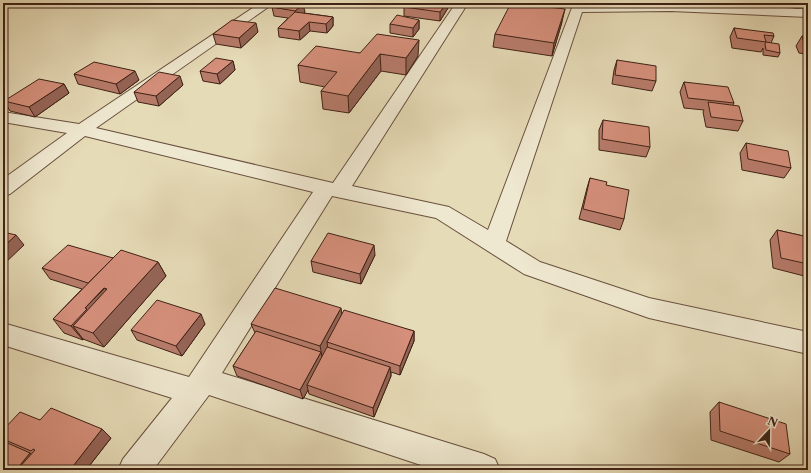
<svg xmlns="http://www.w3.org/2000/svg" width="811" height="473" font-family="'Libre Caslon Text',serif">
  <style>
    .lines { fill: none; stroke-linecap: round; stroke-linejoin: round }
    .street-casing { stroke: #69503e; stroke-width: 2 }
    .street { fill: #efe8d0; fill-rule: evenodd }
    .wall { fill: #b77b6a; stroke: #3f2115 }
    .shaded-wall { fill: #956456; stroke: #3f2115 }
    .building { fill: #d58f7b; stroke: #3f2115 }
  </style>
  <rect width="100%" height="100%" fill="#e6dbb7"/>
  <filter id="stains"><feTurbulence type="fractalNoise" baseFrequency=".005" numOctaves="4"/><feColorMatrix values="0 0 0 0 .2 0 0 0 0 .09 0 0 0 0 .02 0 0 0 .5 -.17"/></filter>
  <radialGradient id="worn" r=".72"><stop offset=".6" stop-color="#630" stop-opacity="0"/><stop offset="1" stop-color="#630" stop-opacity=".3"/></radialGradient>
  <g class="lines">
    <!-- street casing -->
    <g class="street-casing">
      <polygon id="street" points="260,3 274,3 96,128 333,183 456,3 468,3 352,186 449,207 488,230 573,5 671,3 808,9 808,17 671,11 582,12 506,241 540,262 649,298 808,332 808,354 649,318 524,274 436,218 332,196 222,373 484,454 495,459 500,470 436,470 209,395 153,470 118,470 123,459 172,398 3,345 3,323 189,377 313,192 85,136 10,194 3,196 3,179 67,133 3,122 3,112 79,124"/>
    </g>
    <!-- street -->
    <use href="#street" class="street"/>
  </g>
  <!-- wall -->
  <g class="wall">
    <polygon points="76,3 89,3 87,5"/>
    <polygon points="343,3 359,3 358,5"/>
    <polygon points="589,3 615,3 614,4"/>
    <polygon points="732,3 802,3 799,8 767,6 736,6"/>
    <polygon points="272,7 305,12 304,13 333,17 333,26 327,33 310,31 300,40 279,37 278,28 288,18 274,16"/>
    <polygon points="404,7 448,8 440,21 404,16"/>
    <polygon points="419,20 419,29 413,37 390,33 390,24"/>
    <polygon points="562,22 552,56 493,47 495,34"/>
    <polygon points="734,28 774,36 771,43 780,53 778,57 763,55 763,48 761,52 732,48 730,37"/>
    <polygon points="258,32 241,48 216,44 213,34"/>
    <polygon points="802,36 808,37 808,63 805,54 799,53 796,46"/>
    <polygon points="360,53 418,56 406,75 381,71 349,113 323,109 321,91 325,87 300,82 298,65"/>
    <polygon points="617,60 656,81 652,91 612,84 614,70"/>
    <polygon points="233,61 235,70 220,84 203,81 200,71"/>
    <polygon points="74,74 139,80 120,94 78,84"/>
    <polygon points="684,82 734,103 733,105 743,121 738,131 706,127 703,112 704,110 684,108 680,92"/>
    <polygon points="64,84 69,93 35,117 10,111 4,101"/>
    <polygon points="183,85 159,106 138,102 134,92"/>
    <polygon points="603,120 650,147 646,157 599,150 599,130"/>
    <polygon points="746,143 791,168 784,178 742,170 740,153"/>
    <polygon points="590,178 606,185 624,219 620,230 579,219 587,188"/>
    <polygon points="777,230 808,237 808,277 773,268 770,240"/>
    <polygon points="375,255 361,284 313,272 311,261"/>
    <polygon points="113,258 158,262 166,276 104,347 83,339 83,340 64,333 53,319 82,289 50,279 42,268"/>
    <polygon points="342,314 414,331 414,341 400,375 391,372 391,376 374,417 309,394 308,390 303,399 237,376 233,366 255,333 251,324"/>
    <polygon points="205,324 182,356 137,340 131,330"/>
    <polygon points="719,402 790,454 779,462 711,440 710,412"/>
    <polygon points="40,420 111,438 86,470 3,470 3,430"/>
  </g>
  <!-- shaded-wall -->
  <g class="shaded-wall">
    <polygon points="447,3 449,3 448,8 440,21 440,12"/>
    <polygon points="303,4 305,12 296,20 295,11"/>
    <polygon points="565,9 562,22 552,56 554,43"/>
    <polygon points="333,17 333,26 327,33 326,24"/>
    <polygon points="419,20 419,29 413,37 413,28"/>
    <polygon points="309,22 310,31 300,40 299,31"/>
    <polygon points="256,23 258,32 241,48 239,38"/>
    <polygon points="419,40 418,56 406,75 406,58"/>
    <polygon points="380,54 381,71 349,113 348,96"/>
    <polygon points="233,61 235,70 220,84 217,74"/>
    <polygon points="135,71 139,80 120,94 116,84"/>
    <polygon points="180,76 183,85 159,106 156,96"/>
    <polygon points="64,84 69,93 35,117 29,107"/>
    <polygon points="16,235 24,245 3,265 3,247"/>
    <polygon points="374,245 375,255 361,284 360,274"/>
    <polygon points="158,262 166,276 104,347 93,333"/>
    <polygon points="105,288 114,302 73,326 83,339 83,340 71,326 85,308"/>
    <polygon points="341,308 343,322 327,342 328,350 323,360 320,346"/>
    <polygon points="201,314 205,324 182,356 176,346"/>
    <polygon points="414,331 414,341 400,375 400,366"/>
    <polygon points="321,352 323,361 307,385 308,390 303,399 300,390"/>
    <polygon points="390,367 391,376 374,417 373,408"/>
    <polygon points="102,429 111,438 86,470 70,470"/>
    <polygon points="30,453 41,461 34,470 16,470"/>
  </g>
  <!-- building -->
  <g class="building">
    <polygon points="278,3 299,3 303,4 295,11 272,7"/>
    <polygon points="408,3 447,3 440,12 404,7"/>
    <polygon points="511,3 517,3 565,9 554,43 495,34"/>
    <polygon points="295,12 333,17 326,24 309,22 299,31 278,28"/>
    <polygon points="397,15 419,20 413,28 390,24"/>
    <polygon points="232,20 256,23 239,38 213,34"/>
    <polygon points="734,28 773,33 774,36 764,35 766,42 737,38"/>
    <polygon points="377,34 419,40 406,58 380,54 348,96 321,91 337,72 298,65 316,46 360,53"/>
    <polygon points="802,36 808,37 808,44 804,44"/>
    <polygon points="766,42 779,44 780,53 766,50 765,44"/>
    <polygon points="216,58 233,61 217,74 200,71"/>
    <polygon points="617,60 656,66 656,81 615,75"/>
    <polygon points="94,62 135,71 116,84 74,74"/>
    <polygon points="159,72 180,76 156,96 134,92"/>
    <polygon points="39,79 64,84 29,107 4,101"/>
    <polygon points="684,82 728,87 734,103 688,98"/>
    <polygon points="708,102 739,106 743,121 711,117"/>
    <polygon points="603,120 649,127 650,147 602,139"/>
    <polygon points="746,143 788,151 791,168 748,159"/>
    <polygon points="590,178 607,182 606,185 629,190 624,219 583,209"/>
    <polygon points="777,230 808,237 808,264 781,258"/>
    <polygon points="3,232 16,235 3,247"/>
    <polygon points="328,233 374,245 360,274 311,261"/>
    <polygon points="68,245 113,258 88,283 42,268"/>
    <polygon points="121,250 158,262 93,333 73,326 107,289 104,288 85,308 87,309 71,326 53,319"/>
    <polygon points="275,288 341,308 320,346 251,324"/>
    <polygon points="157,300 201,314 176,346 131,330"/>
    <polygon points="344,310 414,331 400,366 327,342"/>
    <polygon points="256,331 321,352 300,390 233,366"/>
    <polygon points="327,347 390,367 373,408 307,385"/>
    <polygon points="719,402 786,424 790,454 720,431"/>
    <polygon points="51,408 102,429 70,470 17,470 35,450 33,449 31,451 3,439 3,430 20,412 40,420"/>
    <polygon points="3,441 30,453 16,470 3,470"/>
  </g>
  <!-- margin -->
  <rect width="811" height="473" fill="none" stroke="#e6dbb7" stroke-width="16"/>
  <rect x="4" y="4" width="803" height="465" fill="none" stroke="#3f2115" stroke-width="2"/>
  <rect x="8" y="8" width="795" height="457" fill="none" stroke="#3f2115"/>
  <!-- north arrow -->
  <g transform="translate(769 431) rotate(22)" stroke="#efe8d0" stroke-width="3" paint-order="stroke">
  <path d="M0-3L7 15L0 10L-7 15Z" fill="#3f2115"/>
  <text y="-6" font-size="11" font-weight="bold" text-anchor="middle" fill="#3f2115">N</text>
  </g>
  <rect width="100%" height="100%" filter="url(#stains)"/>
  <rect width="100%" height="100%" fill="url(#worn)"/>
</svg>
